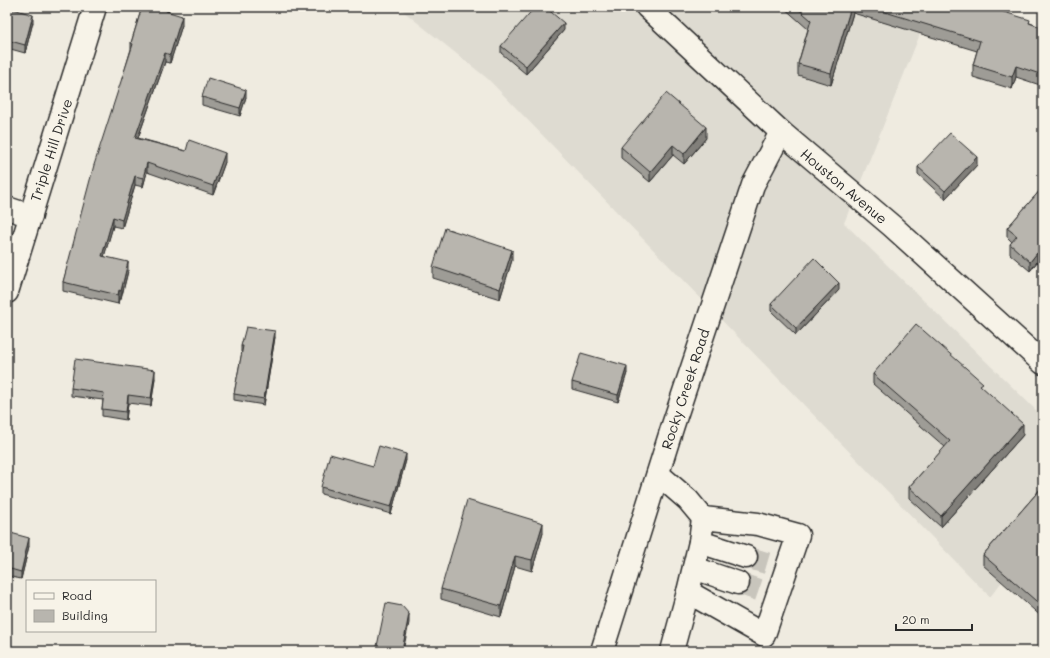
<svg xmlns="http://www.w3.org/2000/svg" width="1050" height="658" font-family="Mali,sans-serif">
  <style>
    .built { fill: #dedbd1 }
    .lines { fill: none; stroke-linecap: round; stroke-linejoin: round }
    .minor-tunnel { stroke: #c8c5bc; stroke-width: 22; stroke-dasharray: 22 11; stroke-linecap: butt }
    .minor-casing { stroke: #2b2b2b; stroke-width: 25 }
    .minor { stroke: #f7f3e8; stroke-width: 22 }
    .wall { fill: #9e9c96; stroke: #2b2b2b }
    .shaded-wall { fill: #817f7a; stroke: #2b2b2b }
    .building { fill: #b8b5ae; stroke: #2b2b2b }
    .labels { text-anchor: middle; dominant-baseline: central; stroke-width: 3.5; stroke-linejoin: round; paint-order: stroke }
    .street-label { font-size: 14px; fill: #2b2b2b; stroke: #f7f3e8 }
  </style>
  <rect width="100%" height="100%" fill="#efebe0"/>
  <filter id="ink" filterUnits="userSpaceOnUse"><feTurbulence type="fractalNoise" baseFrequency=".025" numOctaves="2"/><feDisplacementMap in="SourceGraphic" scale="8" xChannelSelector="R" yChannelSelector="G"/><feConvolveMatrix kernelMatrix="1 2 1 2 8 2 1 2 1" color-interpolation-filters="sRGB"/></filter>
  <g filter="url(#ink)">
    <!-- built -->
    <polygon class="built" points="398,7 931,7 844,223 1043,417 1043,529 990,597 488,79"/>
    <g class="lines">
      <!-- minor-tunnel -->
      <g class="minor-tunnel">
        <polyline points="746,557 773,565"/>
        <polyline points="738,583 764,592"/>
      </g>
      <!-- minor casing -->
      <g class="minor-casing">
        <g id="minor">
          <polyline points="647,7 781,132 892,226 1043,363"/>
          <polyline points="7,208 31,216"/>
          <polyline points="7,292 95,7"/>
          <polyline points="658,474 688,500 703,518 700,542 688,592 764,635 798,535 758,524 703,518"/>
          <polyline points="700,542 746,557"/>
          <polyline points="694,568 738,583"/>
          <polyline points="602,651 673,425 753,185 781,132"/>
          <polyline points="672,651 688,592"/>
        </g>
      </g>
      <!-- minor -->
      <use href="#minor" class="minor"/>
    </g>
    <!-- wall -->
    <g class="wall">
      <polygon points="7,7 33,22 25,53 7,48"/>
      <polygon points="142,7 170,7 168,12 182,25 170,63 165,62 138,138 225,162 213,195 147,172 143,187 135,185 122,228 113,226 104,256 128,271 121,299 119,299 118,304 63,291 63,282 131,49 131,43"/>
      <polygon points="271,7 280,7 279,9"/>
      <polygon points="783,7 988,7 1030,23 1043,28 1043,86 1016,77 1012,89 973,77 973,65 977,51 853,13 831,85 798,75 798,64 808,29"/>
      <polygon points="564,30 526,74 501,53 501,46"/>
      <polygon points="202,97 246,97 240,116 202,105"/>
      <polygon points="706,138 684,164 673,155 650,182 621,158 621,147"/>
      <polygon points="977,165 945,199 918,174 918,167"/>
      <polygon points="1043,187 1043,267 1037,262 1030,271 1010,254 1010,244 1012,242 1007,237 1007,228"/>
      <polygon points="512,260 500,299 433,278 433,267"/>
      <polygon points="839,290 796,335 771,311 771,304"/>
      <polygon points="275,337 264,405 234,400 234,394 242,352 241,352 241,346"/>
      <polygon points="627,373 618,402 572,389 572,382"/>
      <polygon points="873,374 983,388 1023,435 941,527 909,498 909,487 945,447 873,384"/>
      <polygon points="155,378 151,406 128,403 126,420 102,416 102,409 103,400 71,396 71,388"/>
      <polygon points="406,460 391,514 321,494 321,487 373,466"/>
      <polygon points="1043,486 1043,618 983,565 983,555"/>
      <polygon points="7,532 29,546 21,579 7,576"/>
      <polygon points="543,533 532,571 515,566 501,617 441,599 441,589"/>
    </g>
    <!-- shaded-wall -->
    <g class="shaded-wall">
      <polygon points="167,7 170,7 166,20 166,11"/>
      <polygon points="851,7 853,7 853,13 831,85 831,73"/>
      <polygon points="33,15 33,22 25,53 25,45"/>
      <polygon points="182,16 182,25 170,63 170,55"/>
      <polygon points="564,23 564,30 526,74 526,66"/>
      <polygon points="165,53 165,62 135,146 135,138"/>
      <polygon points="1016,66 1016,77 1012,89 1012,77"/>
      <polygon points="11,84 11,91 7,104 7,97"/>
      <polygon points="246,90 246,97 240,116 240,108"/>
      <polygon points="706,127 706,138 684,164 684,154"/>
      <polygon points="673,145 673,155 650,182 650,172"/>
      <polygon points="225,153 225,162 213,195 213,186"/>
      <polygon points="977,157 977,165 945,199 945,191"/>
      <polygon points="147,163 147,172 143,187 143,178"/>
      <polygon points="135,176 135,185 122,228 122,220"/>
      <polygon points="113,217 113,226 102,264 102,256"/>
      <polygon points="512,250 512,260 500,299 500,289"/>
      <polygon points="1037,253 1037,262 1030,271 1030,262"/>
      <polygon points="128,262 128,271 121,299 121,291"/>
      <polygon points="839,283 839,290 796,335 796,328"/>
      <polygon points="119,290 119,299 118,304 118,295"/>
      <polygon points="275,331 275,337 264,405 264,399"/>
      <polygon points="627,366 627,373 618,402 618,395"/>
      <polygon points="155,370 155,378 151,406 151,398"/>
      <polygon points="128,395 128,403 126,420 126,412"/>
      <polygon points="1023,424 1023,435 941,527 941,516"/>
      <polygon points="406,454 406,460 391,514 391,507"/>
      <polygon points="543,523 543,533 532,571 532,560"/>
      <polygon points="29,538 29,546 21,579 21,572"/>
      <polygon points="515,556 515,566 501,617 501,606"/>
      <polygon points="409,614 409,623 403,651 402,651"/>
    </g>
    <!-- building -->
    <g class="building">
      <polygon points="7,7 33,15 25,45 7,40"/>
      <polygon points="142,7 167,7 166,11 182,16 170,55 165,53 135,138 186,151 189,140 225,153 213,186 147,163 143,178 135,176 122,220 113,217 102,256 128,262 121,291 119,290 118,295 63,282 94,165 133,44 131,43"/>
      <polygon points="535,7 545,7 564,23 526,66 501,46"/>
      <polygon points="796,7 851,7 831,73 798,64 811,20"/>
      <polygon points="869,7 988,7 1030,20 1029,23 1043,28 1043,75 1016,66 1012,77 973,65 980,41"/>
      <polygon points="208,78 246,90 240,108 202,97"/>
      <polygon points="7,83 11,84 7,97"/>
      <polygon points="666,93 706,127 684,154 673,145 650,172 621,147"/>
      <polygon points="950,133 977,157 945,191 918,167"/>
      <polygon points="1043,187 1043,258 1037,253 1030,262 1010,244 1017,236 1007,228"/>
      <polygon points="445,228 512,250 500,289 433,267"/>
      <polygon points="814,258 839,283 796,328 771,304"/>
      <polygon points="916,324 983,383 980,385 1023,424 941,516 909,487 950,441 873,374"/>
      <polygon points="246,327 275,331 264,399 234,394 243,346 241,346"/>
      <polygon points="581,353 627,366 618,395 572,382"/>
      <polygon points="75,359 155,370 151,398 128,395 126,412 102,409 104,393 71,388"/>
      <polygon points="379,446 406,454 391,507 321,487 330,454 373,466"/>
      <polygon points="1043,486 1043,607 983,555"/>
      <polygon points="467,500 543,523 532,560 515,556 501,606 441,589"/>
      <polygon points="7,532 29,538 21,572 7,568"/>
      <polygon points="386,603 402,606 409,614 402,651 376,651"/>
    </g>
  </g>
  <g class="labels">
    <!-- street labels -->
    <g class="street-label">
      <text transform="translate(51 150) rotate(-72)">Triple Hill Drive</text>
      <text transform="translate(844 186) rotate(40)">Houston Avenue</text>
      <text transform="translate(685 389) rotate(-72)">Rocky Creek Road</text>
    </g>
  </g>
  <!-- margin -->
  <rect width="1050" height="658" fill="none" stroke="#f7f3e8" stroke-width="24"/>
  <rect x="12" y="12" width="1026" height="634" fill="none" stroke="#2b2b2b" stroke-width="1.5" filter="url(#ink)"/>
  <!-- legend -->
  <rect x="26" y="580" width="130" height="52" fill="#f7f3e8" stroke="#a5a39c"/>
  <rect x="34" y="593" width="20" height="6" fill="#f7f3e8" stroke="#a5a39c"/>
  <text x="62" y="600" font-size="12" fill="#2b2b2b">Road</text>
  <rect x="34" y="610" width="20" height="12" fill="#b8b5ae" stroke="#a5a39c"/>
  <text x="62" y="620" font-size="12" fill="#2b2b2b">Building</text>
  <!-- scale -->
  <path d="M896 624v6h76v-6" fill="none" stroke="#2b2b2b" stroke-width="2"/>
  <text x="902" y="624" font-size="12" fill="#2b2b2b" stroke="#f7f3e8" stroke-width="3" paint-order="stroke">20 m</text>
</svg>
